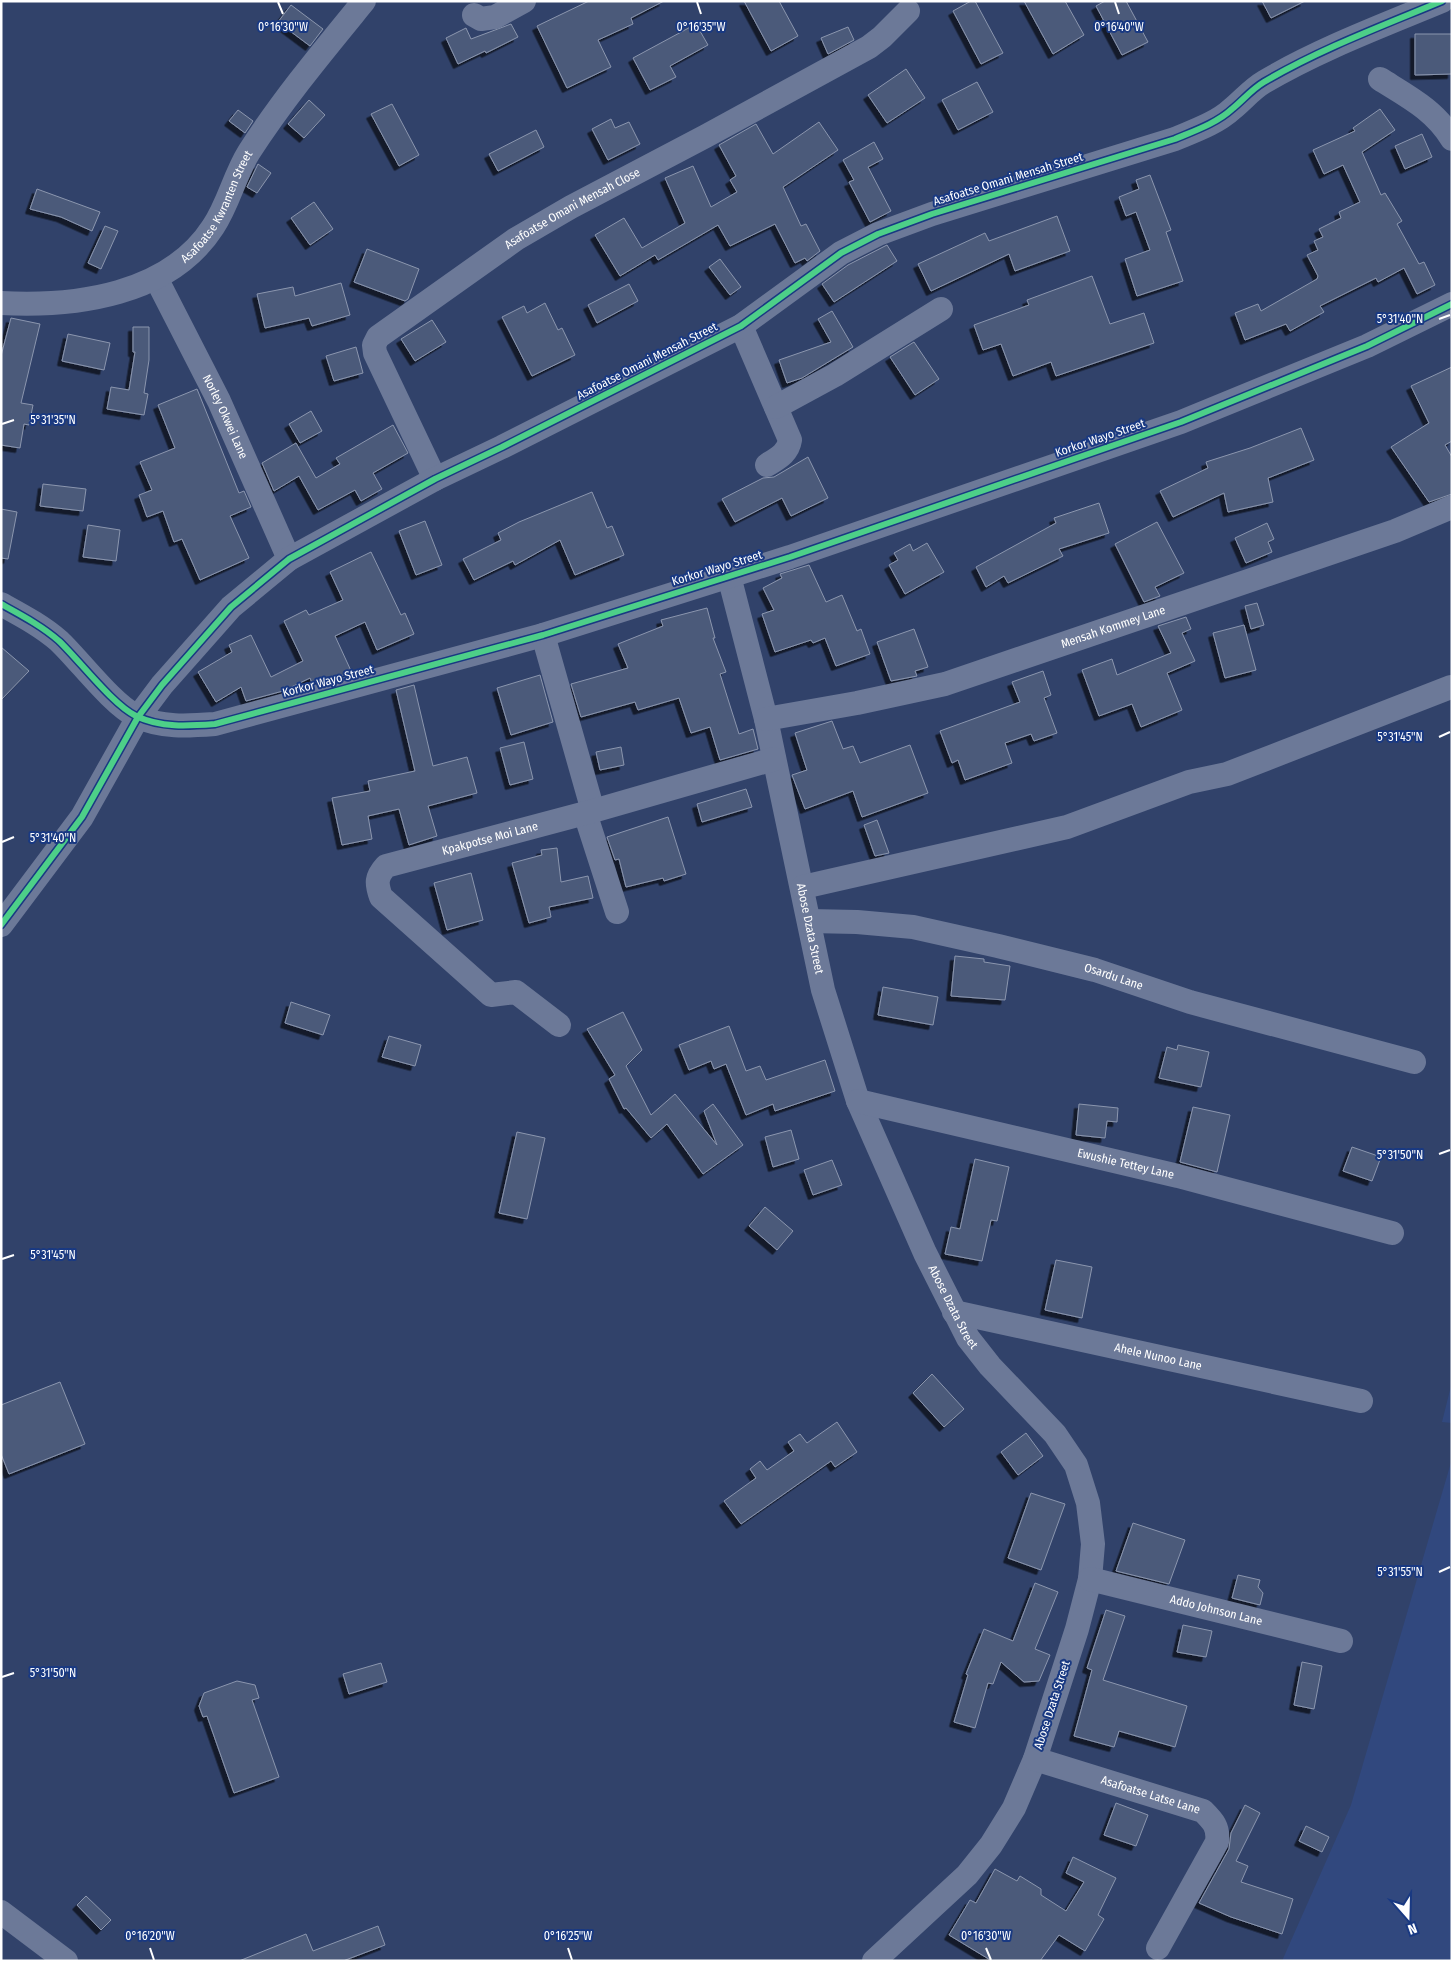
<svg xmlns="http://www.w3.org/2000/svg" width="1453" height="1962" font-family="'Fira Sans Condensed',sans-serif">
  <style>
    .water { fill: #31487e }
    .building { fill: #4b5a7a; stroke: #8b96ae; filter: url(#shadow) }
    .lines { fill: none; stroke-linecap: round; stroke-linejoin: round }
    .minor { stroke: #6c7998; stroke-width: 24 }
    .cycleway-casing { stroke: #193982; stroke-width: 9 }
    .cycleway { stroke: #4dcf88; stroke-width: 6 }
    .ticks { fill: none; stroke: #fff; stroke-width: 2 }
    .labels { text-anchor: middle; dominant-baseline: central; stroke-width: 4; stroke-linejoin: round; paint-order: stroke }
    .street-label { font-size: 12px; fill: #fff; stroke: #193982 }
    .ticks-label { font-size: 12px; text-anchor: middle; fill: #fff; stroke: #193982; stroke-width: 4; stroke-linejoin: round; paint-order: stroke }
  </style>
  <defs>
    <filter id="shadow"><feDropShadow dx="-4.5" dy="4.5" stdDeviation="0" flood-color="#0009"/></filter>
  </defs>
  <rect width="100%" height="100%" fill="#31426a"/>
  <!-- water -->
  <g class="water">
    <polygon points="1452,1382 1452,1423 1442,1422"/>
    <polygon points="1452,1459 1452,1961 1282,1961 1351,1805"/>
  </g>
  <!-- building -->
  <g class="building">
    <polygon points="589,1 664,1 631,18 633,24 598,40 611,67 567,88 537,26"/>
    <polygon points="744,1 779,1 798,36 771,51"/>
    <polygon points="971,1 975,1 1003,53 981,64 953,11"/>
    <polygon points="1024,1 1065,1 1084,35 1053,54"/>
    <polygon points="1105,1 1126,1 1148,42 1122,55 1096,6"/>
    <polygon points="1262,1 1305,1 1271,18"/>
    <polygon points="291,5 323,29 310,46 278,22"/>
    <polygon points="511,24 518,37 486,53 485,51 458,64 446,38 466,28 471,39"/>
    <polygon points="696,24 708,45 670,66 676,77 650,90 633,58"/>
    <polygon points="848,27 854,40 828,54 821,38"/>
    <polygon points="1415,34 1452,34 1452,74 1415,75"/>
    <polygon points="906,69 925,98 887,123 868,95"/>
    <polygon points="977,82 993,112 958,130 942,100"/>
    <polygon points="309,100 325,115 304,138 288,124"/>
    <polygon points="392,104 419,155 399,166 371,114"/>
    <polygon points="1380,109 1395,130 1362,152 1381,195 1385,193 1402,221 1397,224 1419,264 1424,262 1435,285 1417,294 1404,268 1378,282 1376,278 1320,306 1324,312 1290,331 1286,324 1245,340 1235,313 1258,304 1261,311 1317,279 1318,276 1307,255 1318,250 1314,241 1323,237 1319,229 1341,218 1339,212 1360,202 1343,165 1324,174 1313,150 1355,131 1353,128"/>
    <polygon points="238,110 253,121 245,133 229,121"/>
    <polygon points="611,119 615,128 629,122 640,144 608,160 592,129"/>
    <polygon points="819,122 838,150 783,187 801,226 806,224 820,251 807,261 805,258 795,263 775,224 730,246 718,225 658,260 655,255 620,276 595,235 624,218 642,248 685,223 665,178 693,166 711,207 737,192 730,180 736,176 719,145 756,124 773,154"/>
    <polygon points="536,130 544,147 498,171 489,154"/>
    <polygon points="1422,134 1432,157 1405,169 1395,146"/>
    <polygon points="874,142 883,159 868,167 891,211 870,222 849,182 854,180 843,160"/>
    <polygon points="258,164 271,173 257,193 247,187"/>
    <polygon points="1150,175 1171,230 1166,232 1183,281 1137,296 1125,259 1150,250 1136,212 1126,216 1119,197 1139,189 1136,180"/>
    <polygon points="37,189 100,212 92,231 61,217 30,209"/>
    <polygon points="314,202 333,229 310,245 291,218"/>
    <polygon points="1057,216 1070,251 1015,271 1009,254 931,291 918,264 985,233 989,241"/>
    <polygon points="105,226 118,231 101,269 88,263"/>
    <polygon points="887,245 897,261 834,302 822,284 848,265"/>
    <polygon points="367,249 419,269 408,299 405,301 354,282"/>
    <polygon points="720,259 741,287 730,295 709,267"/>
    <polygon points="1092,276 1110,324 1144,313 1154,343 1056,376 1051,362 1013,376 1001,344 983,350 974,325 1029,305 1027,300"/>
    <polygon points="341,283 350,315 312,326 309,318 265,328 257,294 293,287 295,296"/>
    <polygon points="629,284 638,301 597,323 588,305"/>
    <polygon points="545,303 558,330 562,328 575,355 532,376 502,317 524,306 527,313"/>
    <polygon points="832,311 853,347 802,378 787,383 779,360 831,342 818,319"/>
    <polygon points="11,318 40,324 21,403 33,405 29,425 24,424 20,448 1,445 1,356"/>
    <polygon points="432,320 446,342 415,361 401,339"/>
    <polygon points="133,327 149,327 149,360 144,393 148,394 144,415 107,409 111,387 129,390 135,352 133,352"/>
    <polygon points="68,334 110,343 104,370 62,361"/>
    <polygon points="914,342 939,379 915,395 890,357"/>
    <polygon points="356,347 363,373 334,381 326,356"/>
    <polygon points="1452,367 1452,441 1445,445 1452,457 1452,494 1429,502 1391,447 1429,423 1411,386"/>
    <polygon points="197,389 239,493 244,491 251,507 230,516 249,558 200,580 182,539 174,542 163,511 147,517 139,495 152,490 140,462 175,448 158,405"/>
    <polygon points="311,411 322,431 300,443 289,424"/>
    <polygon points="393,425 408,453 373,473 382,489 361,501 355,490 318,510 299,476 274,491 262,463 296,443 316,478 340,464 336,458"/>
    <polygon points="1301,428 1314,460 1268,478 1273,502 1228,512 1224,493 1173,517 1160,491 1208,468 1206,462 1250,448"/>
    <polygon points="808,457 828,498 791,516 782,498 735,522 722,499 763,478 774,477"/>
    <polygon points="43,484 86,489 83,511 40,506"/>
    <polygon points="592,492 607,528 612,526 624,555 575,575 560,540 515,565 513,561 474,580 463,559 501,540 498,533 519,522"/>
    <polygon points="1099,503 1109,533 1059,549 1063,556 1008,583 1004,576 986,587 976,567 1056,523 1054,518"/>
    <polygon points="1,509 17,512 8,559 1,558"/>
    <polygon points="425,521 442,565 416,575 399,531"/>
    <polygon points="1157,522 1184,573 1155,587 1160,596 1144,602 1115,544"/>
    <polygon points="1267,523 1274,539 1268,542 1272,552 1246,563 1235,538"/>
    <polygon points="88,525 120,530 116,561 83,557"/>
    <polygon points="927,543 944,572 905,594 889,565 898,560 894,553 910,544 913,551"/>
    <polygon points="371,552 401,615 405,613 414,634 377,650 365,622 335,636 352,673 312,683 310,678 283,691 246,701 241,687 216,702 198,672 232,652 229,645 251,635 271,677 303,661 284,621 306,610 309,615 343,600 330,572"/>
    <polygon points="809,565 826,602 842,595 857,631 861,629 870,654 836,666 825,638 813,643 811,640 775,652 762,614 774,610 763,588 782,578 780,574"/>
    <polygon points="1257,603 1264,625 1251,629 1245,606"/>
    <polygon points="707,608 715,638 713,638 726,672 720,674 739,734 753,729 758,749 720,760 710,727 691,733 679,698 638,710 635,702 581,717 571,684 628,668 618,644 663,626 661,620"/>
    <polygon points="1186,617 1191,629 1182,633 1195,661 1167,673 1182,710 1141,727 1132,704 1099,716 1082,670 1112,659 1117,675 1171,653 1158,626"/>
    <polygon points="1244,625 1256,670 1225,678 1213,633"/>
    <polygon points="914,629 928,667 915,671 917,676 891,681 877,642"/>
    <polygon points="1,647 29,671 1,700"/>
    <polygon points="1043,671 1051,695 1044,698 1057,733 1034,741 1031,734 1005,743 1012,763 965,780 958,760 952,763 940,731 1020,702 1012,682"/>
    <polygon points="540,675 553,722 511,735 497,688"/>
    <polygon points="414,685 433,766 467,757 477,793 428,806 437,836 409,845 399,809 368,816 372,839 342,845 332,798 370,791 368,781 415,771 396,690"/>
    <polygon points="832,721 843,749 853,746 860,763 910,745 928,793 862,817 853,791 805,809 792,775 807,770 795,733"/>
    <polygon points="524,742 533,779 510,785 500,748"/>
    <polygon points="621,747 624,765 600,770 596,752"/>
    <polygon points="746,789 752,807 702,822 697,804"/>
    <polygon points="668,817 686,874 664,881 663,878 626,887 619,859 615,860 607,837"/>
    <polygon points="877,820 889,853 875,856 864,825"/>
    <polygon points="557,848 561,882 588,876 593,898 549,907 551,917 529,923 512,863 542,855 541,850"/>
    <polygon points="471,873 483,920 447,930 434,883"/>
    <polygon points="955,956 984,959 984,962 1010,966 1005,1000 951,996"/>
    <polygon points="883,987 938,997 933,1025 878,1015"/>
    <polygon points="291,1002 330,1015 323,1035 285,1023"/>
    <polygon points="623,1012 642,1050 626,1066 651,1115 675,1094 717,1145 704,1111 713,1104 743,1145 703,1174 667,1124 651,1138 626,1108 624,1109 609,1079 615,1075 587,1029"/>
    <polygon points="729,1026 746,1071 760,1066 766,1080 825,1060 835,1091 775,1111 773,1104 746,1115 726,1064 714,1069 711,1061 689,1070 679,1045"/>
    <polygon points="389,1036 421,1045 415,1066 382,1057"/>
    <polygon points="1178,1045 1209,1052 1201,1087 1159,1078 1167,1047 1177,1050"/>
    <polygon points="1079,1104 1118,1108 1117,1122 1107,1121 1105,1138 1076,1135"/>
    <polygon points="1193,1107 1230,1115 1217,1172 1180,1162"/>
    <polygon points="791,1130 799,1159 773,1167 765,1137"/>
    <polygon points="517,1132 545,1138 527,1219 499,1213"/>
    <polygon points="1352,1147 1381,1157 1372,1181 1343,1171"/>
    <polygon points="975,1159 1009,1167 997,1221 991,1220 982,1261 945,1254 951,1227 960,1229"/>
    <polygon points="832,1160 842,1185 813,1195 804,1170"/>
    <polygon points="765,1207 793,1231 777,1250 749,1226"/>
    <polygon points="1056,1260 1092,1267 1082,1318 1045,1310"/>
    <polygon points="932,1374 964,1409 944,1427 913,1393"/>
    <polygon points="60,1382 85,1444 9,1474 1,1454 1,1405"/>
    <polygon points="837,1422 857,1452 835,1467 831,1461 741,1524 724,1501 756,1478 750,1469 760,1461 767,1470 794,1451 788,1442 800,1434 807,1443"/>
    <polygon points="1026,1433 1043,1456 1018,1475 1001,1452"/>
    <polygon points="1031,1493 1065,1504 1041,1570 1008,1558"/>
    <polygon points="1133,1523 1185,1540 1169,1584 1116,1571"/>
    <polygon points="1238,1575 1260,1580 1258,1587 1263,1593 1260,1605 1232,1598"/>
    <polygon points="1035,1583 1058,1592 1035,1649 1050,1655 1039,1681 1024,1682 1001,1662 993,1684 988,1683 975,1728 954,1722 968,1675 966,1674 984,1629 1013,1641"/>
    <polygon points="1106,1610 1125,1616 1103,1680 1187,1706 1175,1747 1119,1731 1114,1747 1074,1736 1092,1670 1087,1668"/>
    <polygon points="1183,1625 1212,1631 1206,1657 1177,1652"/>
    <polygon points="1302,1662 1322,1666 1314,1709 1294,1705"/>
    <polygon points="381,1663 387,1682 349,1694 343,1674"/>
    <polygon points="237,1681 255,1685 259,1698 252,1700 279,1777 234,1793 207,1716 203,1717 199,1706 204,1693"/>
    <polygon points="1116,1803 1148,1815 1136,1846 1104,1835"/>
    <polygon points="1245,1805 1260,1813 1236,1861 1248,1866 1241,1882 1293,1899 1282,1934 1231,1917 1199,1903 1229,1849 1231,1833"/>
    <polygon points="1306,1826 1329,1837 1322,1852 1299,1841"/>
    <polygon points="1073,1857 1116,1878 1098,1915 1104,1919 1085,1951 1059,1935 1040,1961 992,1961 949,1935 970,1900 976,1903 995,1869 1017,1881 1020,1876 1041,1889 1041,1895 1066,1911 1084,1882 1066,1873"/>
    <polygon points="86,1896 111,1920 101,1930 77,1905"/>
    <polygon points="378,1926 385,1945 343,1961 239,1961 306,1934 313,1951"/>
  </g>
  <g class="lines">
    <!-- minor -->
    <g class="minor">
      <polyline points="474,15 481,19 495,17 524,1"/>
      <path d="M1380 79C1407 96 1435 110 1452 139"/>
      <path id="s1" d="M156 278 219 401 289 559"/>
      <path id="s2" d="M1 303C76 307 169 295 213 227 229 203 234 176 249 152 283 99 324 50 364 1"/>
      <path d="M741 326 790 440C788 453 778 458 767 465"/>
      <polyline points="776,407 835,375 941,309"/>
      <path id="s3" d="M435 479 375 353 374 345 378 337 516 239 571 207 706 136 869 47 882 37 908 11"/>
      <path id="s4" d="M729 576 766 719 823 990 858 1101 925 1253 968 1338 990 1366 1055 1434 1076 1465 1088 1503 1093 1544 1090 1579 1077 1629 1035 1759 1014 1808 991 1845 967 1875 874 1961"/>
      <path d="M1 604C21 615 42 626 59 641 80 661 112 704 136 716 161 728 188 726 215 724L543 635 790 557 1181 422 1367 346 1452 304"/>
      <polyline points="543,635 593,811"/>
      <path id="s5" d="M766 719 857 703 945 684 1395 531 1452 507"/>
      <polyline points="585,813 617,912"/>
      <polyline points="803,887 1067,827 1189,782 1227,774 1451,687"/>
      <path id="s6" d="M809 921 857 922 913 927 998 946 1095 970 1190 1002 1414 1062"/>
      <path d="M1 925 82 817 138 717 162 685 231 607 289 559 435 479 502 447 741 326 841 253 878 234 932 214 1175 139C1194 131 1217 123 1232 109 1243 100 1252 89 1264 82 1320 49 1382 26 1442 1"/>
      <path id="s7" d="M559 1025 516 992 491 995 381 897C376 883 376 877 386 866L593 811 774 759"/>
      <path id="s8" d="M858 1101 1178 1176 1392 1233"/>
      <path id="s9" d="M954 1312 1361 1401"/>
      <path id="s10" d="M1090 1579 1341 1641"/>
      <path id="s11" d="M1035 1759 1203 1811C1213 1821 1219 1827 1217 1842L1158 1948"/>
      <polyline points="1,1912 66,1961"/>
    </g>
    <!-- cycleway casing -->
    <g class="cycleway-casing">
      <g id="cycleway">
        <path d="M1 604C21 615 42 626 59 641 80 661 112 704 136 716 161 728 188 726 215 724L543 635 790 557 1181 422 1367 346 1452 304"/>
        <path d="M1 925 82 817 138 717 162 685 231 607 289 559 435 479 502 447 741 326 841 253 878 234 932 214 1175 139C1194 131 1217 123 1232 109 1243 100 1252 89 1264 82 1320 49 1382 26 1442 1"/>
      </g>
    </g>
    <!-- cycleway -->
    <use href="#cycleway" class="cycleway"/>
  </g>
  <!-- ticks -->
  <path class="ticks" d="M278 2 283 14M697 2 701 14M1115 2 1119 14M1439 319 1450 315M2 424 14 420M1439 737 1450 732M2 842 14 837M1439 1154 1450 1150M2 1259 14 1255M1439 1572 1450 1567M2 1677 14 1673M150 1948 154 1960M568 1948 572 1960M986 1948 991 1960"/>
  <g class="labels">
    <!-- street labels -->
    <g class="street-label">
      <text transform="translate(1008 179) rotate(-17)">Asafoatse Omani Mensah Street</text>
      <text stroke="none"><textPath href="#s2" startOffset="255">Asafoatse Kwranten Street</textPath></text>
      <text stroke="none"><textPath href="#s3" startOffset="390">Asafoatse Omani Mensah Close</textPath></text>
      <text transform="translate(647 361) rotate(-27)">Asafoatse Omani Mensah Street</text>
      <text stroke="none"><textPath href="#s1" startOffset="155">Norley Okwei Lane</textPath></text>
      <text transform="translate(1100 438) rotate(-19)">Korkor Wayo Street</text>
      <text transform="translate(717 568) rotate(-17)">Korkor Wayo Street</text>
      <text stroke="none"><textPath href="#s5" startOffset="360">Mensah Kommey Lane</textPath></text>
      <text transform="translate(328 681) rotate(-15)">Korkor Wayo Street</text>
      <text stroke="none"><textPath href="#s7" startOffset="368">Kpakpotse Moi Lane</textPath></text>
      <text stroke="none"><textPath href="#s4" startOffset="362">Abose Dzata Street</textPath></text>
      <text stroke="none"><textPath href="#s6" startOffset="311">Osardu Lane</textPath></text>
      <text stroke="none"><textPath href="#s8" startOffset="275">Ewushie Tettey Lane</textPath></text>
      <text stroke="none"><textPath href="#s4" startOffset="768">Abose Dzata Street</textPath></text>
      <text stroke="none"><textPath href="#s9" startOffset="209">Ahele Nunoo Lane</textPath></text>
      <text stroke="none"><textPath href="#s10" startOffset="130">Addo Johnson Lane</textPath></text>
      <text transform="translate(1052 1705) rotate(-72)">Abose Dzata Street</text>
      <text stroke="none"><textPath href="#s11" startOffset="121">Asafoatse Latse Lane</textPath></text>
    </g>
  </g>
  <g class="ticks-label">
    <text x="283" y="31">0°16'30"W</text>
    <text x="701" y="31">0°16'35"W</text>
    <text x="1119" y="31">0°16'40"W</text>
    <text x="1400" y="323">5°31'40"N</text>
    <text x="53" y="424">5°31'35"N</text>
    <text x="1400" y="741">5°31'45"N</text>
    <text x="53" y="842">5°31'40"N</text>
    <text x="1400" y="1159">5°31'50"N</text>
    <text x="53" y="1259">5°31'45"N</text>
    <text x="1400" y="1576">5°31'55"N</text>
    <text x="53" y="1677">5°31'50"N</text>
    <text x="150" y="1940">0°16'20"W</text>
    <text x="568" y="1940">0°16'25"W</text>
    <text x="986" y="1940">0°16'30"W</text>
  </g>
  <!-- border -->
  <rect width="1453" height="1962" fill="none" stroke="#ffffff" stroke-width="5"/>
  <!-- north arrow -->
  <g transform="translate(1408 1917) rotate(160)" stroke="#193982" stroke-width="4" paint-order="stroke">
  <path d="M0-4L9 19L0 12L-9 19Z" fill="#ffffff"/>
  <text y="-8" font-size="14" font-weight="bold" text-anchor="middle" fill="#ffffff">N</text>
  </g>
</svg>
